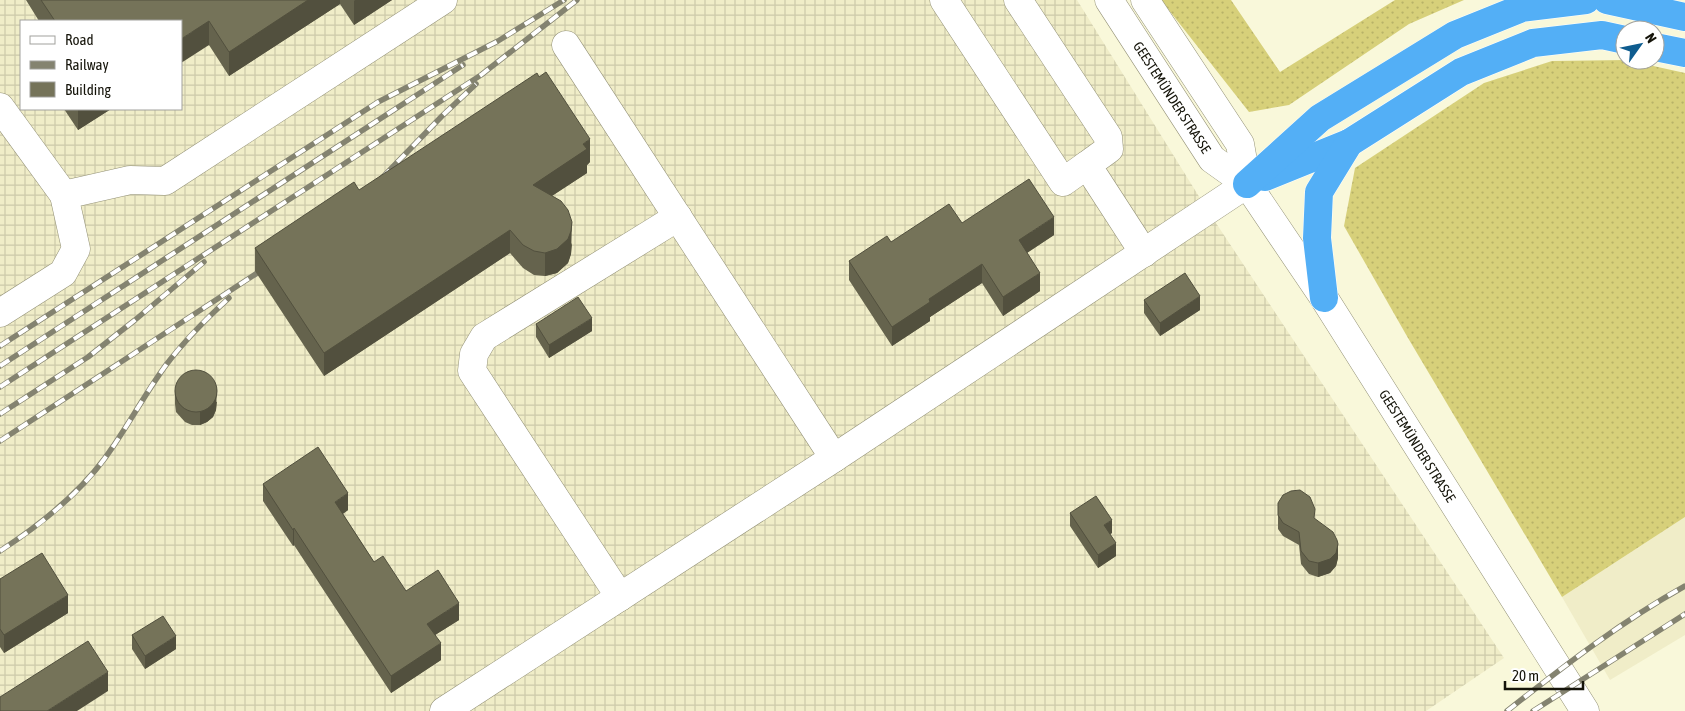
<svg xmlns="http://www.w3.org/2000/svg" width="1685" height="711" font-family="'Asap Condensed',sans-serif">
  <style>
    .built { fill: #f0edc8 }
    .industrial { fill: url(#industrial-grid); fill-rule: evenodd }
    .grass { fill: url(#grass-dots) }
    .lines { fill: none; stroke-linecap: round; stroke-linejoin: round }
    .minor-casing { stroke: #949277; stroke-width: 29 }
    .highway-casing { stroke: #fff; stroke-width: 29 }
    .minor { stroke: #fff; stroke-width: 28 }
    .highway { stroke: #53aff6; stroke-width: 28 }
    .rail-casing { stroke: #848370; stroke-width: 5.5 }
    .rail { stroke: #fff; stroke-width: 4; stroke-dasharray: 11; stroke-linecap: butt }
    .wall { fill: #65634d }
    .shaded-wall { fill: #52503e }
    .building { fill: #757359; stroke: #52503e }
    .labels { text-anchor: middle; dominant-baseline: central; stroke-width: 4; stroke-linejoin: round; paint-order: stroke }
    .street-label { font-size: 14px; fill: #15140a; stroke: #fff }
  </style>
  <defs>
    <pattern id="industrial-grid" width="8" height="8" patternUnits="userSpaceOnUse" patternTransform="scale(1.25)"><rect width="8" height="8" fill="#f0edc8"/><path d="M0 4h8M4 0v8" fill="none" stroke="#cdcaaa"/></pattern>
    <pattern id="grass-dots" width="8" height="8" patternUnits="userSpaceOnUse" patternTransform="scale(1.25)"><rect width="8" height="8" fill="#d7d07a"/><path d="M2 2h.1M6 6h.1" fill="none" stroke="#b8b268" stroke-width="1.8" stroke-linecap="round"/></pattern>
  </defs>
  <rect width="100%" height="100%" fill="#f9f8da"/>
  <!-- built -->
  <polygon class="built" points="1685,517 1685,635 1610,680 1562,597"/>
  <!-- industrial -->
  <path class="industrial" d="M0 0H1077L1208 211 1504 658 1426 711H0ZM21 21H181V109H21Z"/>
  <!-- grass -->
  <g class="grass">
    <polygon points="1161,0 1231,0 1280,72 1395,0 1464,0 1409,24 1289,105 1249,112"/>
    <polygon points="1626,60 1685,73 1685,517 1562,597 1408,338 1344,226 1355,168 1484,83 1552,61"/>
  </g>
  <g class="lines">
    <!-- minor casing -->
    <g class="minor-casing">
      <g id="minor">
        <polyline points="944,0 1063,182 1087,165"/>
        <polyline points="1018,0 1108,137 1109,149 1087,165 1144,253"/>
        <path id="s1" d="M1109 0 1212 159 1247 184 1324 298 1585 711"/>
        <polyline points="1145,0 1240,144 1247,184"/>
        <polyline points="566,45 834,458"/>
        <polyline points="0,107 64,195"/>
        <polyline points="0,313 63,273 76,249 64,195 130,180 165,181 443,0"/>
        <polyline points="620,597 472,371 474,354 484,337 678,217"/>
        <polyline points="444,711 834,458 1247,184"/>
      </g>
    </g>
    <!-- highway casing -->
    <g class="highway-casing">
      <g id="highway">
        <polyline points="1607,0 1685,17"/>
        <polyline points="1655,47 1685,53"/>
        <polyline points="1265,177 1349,143"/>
        <polyline points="1247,184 1320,118 1455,35 1522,8 1586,0"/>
        <polyline points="1324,298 1317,238 1319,192 1349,143 1461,72 1533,43 1602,35 1625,40"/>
      </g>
    </g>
    <!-- minor -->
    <use href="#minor" class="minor"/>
    <!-- highway -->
    <use href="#highway" class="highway"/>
    <!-- rail casing -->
    <g class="rail-casing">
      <g id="rail">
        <polyline points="382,178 442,116 476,84"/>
        <polyline points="0,346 378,102 498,41 564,0"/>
        <polyline points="0,366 463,65"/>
        <polyline points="0,387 481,75 577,0"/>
        <polyline points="0,414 88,357 135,320 204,262"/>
        <polyline points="0,441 268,266"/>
        <path d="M0 551C40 525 77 496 105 458 127 428 144 395 166 365 185 340 206 319 229 298"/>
        <path d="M1507 711C1564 666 1622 621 1685 586"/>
        <polyline points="1533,711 1685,614"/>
      </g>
    </g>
    <!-- rail -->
    <use href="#rail" class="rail"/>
  </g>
  <!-- wall -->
  <g class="wall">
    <polygon points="26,0 392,0 354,25 340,4 229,76 209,45 181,21 39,21"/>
    <polygon points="64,109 111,109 78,130"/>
    <polygon points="590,162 587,165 587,173 552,196 572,245 571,254 568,263 557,273 545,276 534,275 523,268 510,253 324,376 255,271 255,248 359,190"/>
    <polygon points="962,223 1054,235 1027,253 1040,291 1003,316 982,283 930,317 930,321 892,346 849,280 849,261 891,242"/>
    <polygon points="1144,300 1200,310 1160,336 1144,313"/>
    <polygon points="536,324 592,331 549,358 536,337"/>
    <polygon points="175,391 217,402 216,410 213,417 207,422 200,425 192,425 185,422 176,412 175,404"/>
    <polygon points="263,484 348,510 343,514 374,562 406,591 459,620 435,635 441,660 391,693 294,545 293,546 263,501"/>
    <polygon points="1278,503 1315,519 1338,558 1336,566 1330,573 1318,577 1309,574 1301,564 1299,545 1283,536 1278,529"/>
    <polygon points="1070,513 1112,533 1110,534 1116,556 1098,568 1070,526"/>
    <polygon points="0,579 68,613 4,653 0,647"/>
    <polygon points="132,635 176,649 145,669 132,649"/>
  </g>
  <!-- shaded-wall -->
  <g class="shaded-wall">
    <polygon points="308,0 340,0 340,4 229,76 229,52"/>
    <polygon points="355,0 392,0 354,25 354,1"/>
    <polygon points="209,21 209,45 181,63 181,39"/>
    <polygon points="78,109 111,109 78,130"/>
    <polygon points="590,139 590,162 587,165 587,173 533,208 533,185 583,144"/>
    <polygon points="1054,217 1054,235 1019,258 1019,240"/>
    <polygon points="572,222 571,254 568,263 557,273 545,276 545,253"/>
    <polygon points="510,230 510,253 324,376 324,353"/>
    <polygon points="982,264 982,283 930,317 930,321 892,346 892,327 929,299"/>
    <polygon points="1040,273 1040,291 1003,316 1003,297"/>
    <polygon points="1200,296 1200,310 1160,336 1160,323"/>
    <polygon points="592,318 592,331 549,358 549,345"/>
    <polygon points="217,388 216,410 213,417 207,422 200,425 200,412"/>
    <polygon points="348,493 348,510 335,519 335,502"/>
    <polygon points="1112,520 1112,533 1104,538 1104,525"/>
    <polygon points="294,528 294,545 293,546 293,530"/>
    <polygon points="1116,543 1116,556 1098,568 1098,555"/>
    <polygon points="1338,544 1338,558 1336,566 1330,573 1318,577 1318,563"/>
    <polygon points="68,595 68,613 4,653 4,635"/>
    <polygon points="459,603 459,620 427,640 427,624"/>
    <polygon points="176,636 176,649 145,669 145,656"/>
    <polygon points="441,643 441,660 391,693 391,676"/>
    <polygon points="108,672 108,691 77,711 47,711"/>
  </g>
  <!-- building -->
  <g class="building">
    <polygon points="41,0 308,0 229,52 209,21 181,39 181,21 55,21"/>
    <polygon points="546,72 590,139 583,144 587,149 533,185 561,201 568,210 572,222 571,231 568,239 557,249 545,253 534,251 523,245 510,230 324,353 255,248 354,182 359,190 537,73 539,77"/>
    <polygon points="1029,179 1054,217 1019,240 1040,273 1003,297 982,264 929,299 930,302 892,327 849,261 887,236 891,242 949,204 962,223"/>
    <polygon points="1185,273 1200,296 1160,323 1144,300"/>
    <polygon points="578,297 592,318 549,345 536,324"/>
    <circle cx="196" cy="391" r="21"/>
    <polygon points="318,447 348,493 335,502 374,562 383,556 406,591 438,570 459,603 427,624 441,643 391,676 294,528 293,530 263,484"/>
    <polygon points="1300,490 1310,497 1315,509 1314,518 1333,532 1337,540 1338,544 1336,553 1330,559 1318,563 1309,561 1301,551 1299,532 1283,523 1278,515 1278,503 1283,495 1291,491"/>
    <polygon points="1096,496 1112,520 1104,525 1116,543 1098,555 1070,513"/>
    <polygon points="42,553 68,595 4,635 0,629 0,579"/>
    <polygon points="163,616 176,636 145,656 132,635"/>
    <polygon points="88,641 108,672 47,711 0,711 0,697"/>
  </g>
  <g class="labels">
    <!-- street labels -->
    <g class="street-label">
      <text stroke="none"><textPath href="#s1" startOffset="116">GEESTEMÜNDER STRASSE</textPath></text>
      <text stroke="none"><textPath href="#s1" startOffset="545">GEESTEMÜNDER STRASSE</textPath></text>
    </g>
  </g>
  <!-- legend -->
  <rect x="20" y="20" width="162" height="90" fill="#ffffff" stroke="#a1a19d"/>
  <rect x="30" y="36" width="25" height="8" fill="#ffffff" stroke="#a1a19d"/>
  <text x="65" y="45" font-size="15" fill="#15140a">Road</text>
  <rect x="30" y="61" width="25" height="8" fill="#848370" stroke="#a1a19d"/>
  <text x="65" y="70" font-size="15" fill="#15140a">Railway</text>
  <rect x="30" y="82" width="25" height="15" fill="#757359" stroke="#a1a19d"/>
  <text x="65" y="95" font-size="15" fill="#15140a">Building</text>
  <!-- north arrow -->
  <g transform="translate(1640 45) rotate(57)"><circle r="24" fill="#ffffff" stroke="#a1a19d"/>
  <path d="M0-4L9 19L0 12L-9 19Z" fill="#0e5c8f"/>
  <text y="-8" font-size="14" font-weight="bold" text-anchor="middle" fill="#15140a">N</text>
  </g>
  <!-- scale -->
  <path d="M1505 681v8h78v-8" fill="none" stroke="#15140a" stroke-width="2.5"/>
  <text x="1512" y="681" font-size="15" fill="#15140a" stroke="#ffffff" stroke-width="4" paint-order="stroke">20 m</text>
</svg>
